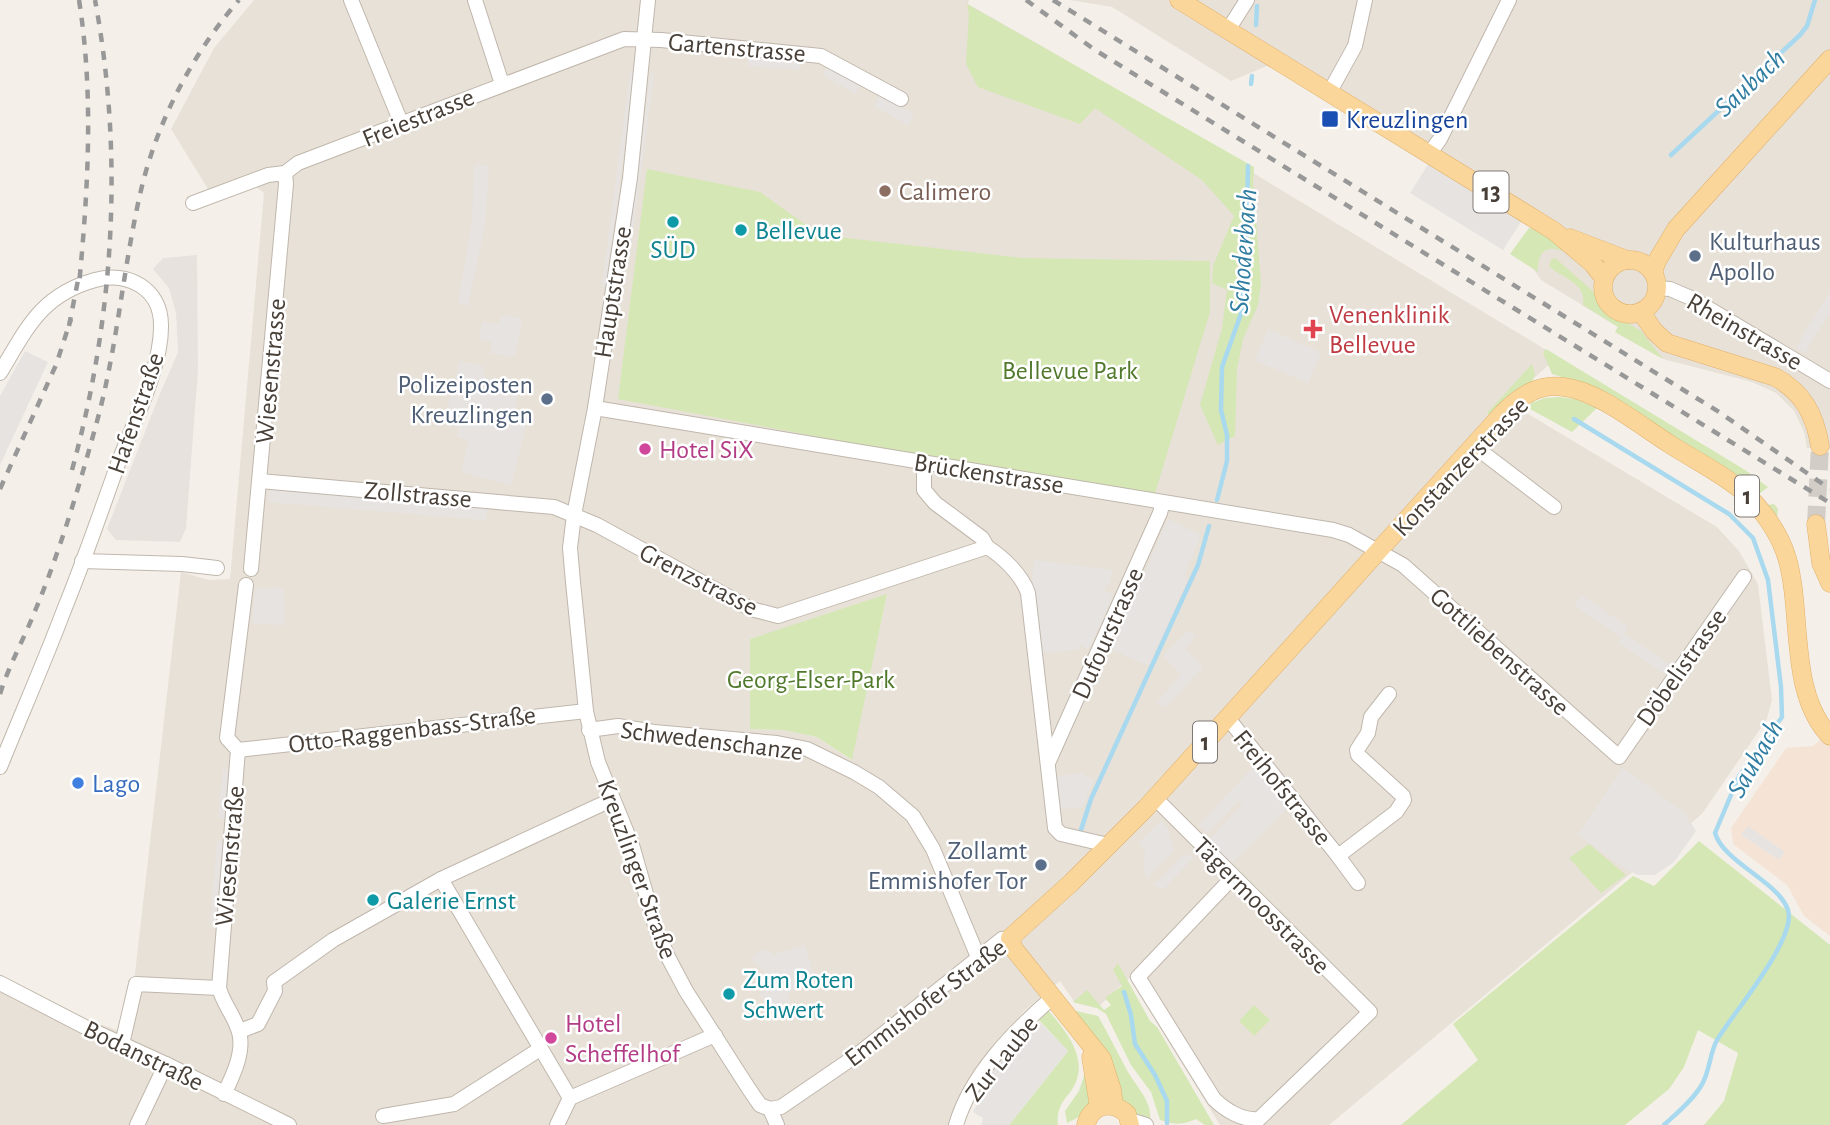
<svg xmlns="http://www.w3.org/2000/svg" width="1830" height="1125" font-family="'Alegreya Sans',sans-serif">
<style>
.residential{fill:#e8e1d8;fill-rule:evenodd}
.commercial{fill:#f5e4d6}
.industrial{fill:#e7e2de}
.green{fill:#d5e7b4}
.parking{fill:#e6e3e1}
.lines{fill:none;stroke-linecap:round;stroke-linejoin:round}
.stream{stroke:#a8d9ef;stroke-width:4.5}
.major-tunnel{stroke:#d2cdc6;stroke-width:18;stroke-dasharray:18 9;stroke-linecap:butt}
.minor-casing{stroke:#c0b7ac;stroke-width:16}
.major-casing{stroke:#e1b16b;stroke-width:19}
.minor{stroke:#fff;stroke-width:14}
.major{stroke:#fbd69b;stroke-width:18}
.rail{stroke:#989898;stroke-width:4.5;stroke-dasharray:9 9;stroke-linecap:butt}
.transit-dot{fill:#1a4fb4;stroke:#fff;stroke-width:2.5}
.education-dot{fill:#8d6e63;stroke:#fff;stroke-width:2.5}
.culture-dot{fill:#0f9aa8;stroke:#fff;stroke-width:2.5}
.service-dot{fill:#5c6f8a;stroke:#fff;stroke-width:2.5}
.health-dot{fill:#e0444e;stroke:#fff;stroke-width:2.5}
.hotel-dot{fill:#d1479c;stroke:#fff;stroke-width:2.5}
.shop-dot{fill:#3f7fe0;stroke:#fff;stroke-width:2.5}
.labels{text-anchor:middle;stroke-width:5;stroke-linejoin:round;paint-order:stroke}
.shield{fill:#fff;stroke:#7f7974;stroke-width:2}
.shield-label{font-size:24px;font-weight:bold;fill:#484038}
.street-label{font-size:26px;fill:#484038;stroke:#fff}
.transit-label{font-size:26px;fill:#164399;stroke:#fff;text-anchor:start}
.education-label{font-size:26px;fill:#785e54;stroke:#fff;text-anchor:start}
.culture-label{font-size:26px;fill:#0d838f;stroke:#fff;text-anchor:start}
.service-label{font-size:26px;fill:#4e5e75;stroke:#fff;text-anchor:end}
.health-label{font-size:26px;fill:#be3a42;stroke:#fff;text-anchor:start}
.park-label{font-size:26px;fill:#51792c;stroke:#fff}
.hotel-label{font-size:26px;fill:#b23c85;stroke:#fff;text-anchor:start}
.shop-label{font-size:26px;fill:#366cbe;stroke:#fff;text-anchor:start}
.water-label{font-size:28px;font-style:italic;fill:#307da2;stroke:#fff}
</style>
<rect width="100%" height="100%" fill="#f4f0e9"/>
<g class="residential">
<path d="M254,0H969L968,4L1061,57L1558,357L1511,398L1523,411L1717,527L1739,551L1758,584L1772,700L1767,719L1702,814L1329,1125H1220L1129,978L1097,1008L1075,1003L1060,981L1024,1011L977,1069L962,1091L950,1125H0V989L128,1034L181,572L209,580L230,579L264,193L256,187L216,202L171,129L214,48ZM887,595L851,760L817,737L783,730L751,729L750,639Z"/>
<path d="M1070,0H1830V449L1807,448L1804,432L1794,411L1776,393L1752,382L1663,359L1615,332L1618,327L1541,280L1532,267L1550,238L1272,64L1231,81L1112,7Z"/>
</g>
<path class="commercial" d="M1830,731V936L1804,916L1787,885L1733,844L1731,828L1786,748L1813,746Z"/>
<path class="industrial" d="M197,255L198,370L186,528L180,542L116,540L107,529L159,396L178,352L176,313L169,288L153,269L163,258Z"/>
<g class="green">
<path d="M967,4L1254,167L1253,183L1261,283L1258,305L1243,339L1237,369L1235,436L1218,445L1200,405L1222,328L1227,290L1212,283L1213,266L1234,216L1202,180L1095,108L1080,124L978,87L966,64L969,14Z"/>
<path d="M647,169L760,192L820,235L1023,258L1210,261V312L1153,500L618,399Z"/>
<path d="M1529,228L1539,230L1575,257C1555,245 1537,243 1538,272L1510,254Z"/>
<path d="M1555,258L1594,292L1605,310L1641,331L1663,359L1615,332L1618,327L1583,305C1587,283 1563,279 1549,266L1551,260Z"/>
<path d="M1546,349L1745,470L1768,487L1759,494L1767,505L1774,504L1778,509L1777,517L1590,386L1552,374L1543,353Z"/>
<path d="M1532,364L1535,375L1533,380L1519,389L1491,417L1487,413Z"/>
<path d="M1559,397L1575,399L1597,408L1572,432L1530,409L1531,403L1545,398Z"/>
<path d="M887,594L852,760L817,737L783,730L750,729V639Z"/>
<path d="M1699,841L1830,945V1125H1704L1724,1101L1738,1053L1698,1030L1684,1067L1669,1089L1625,1125H1401L1478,1060L1453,1024L1633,876L1654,886Z"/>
<path d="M1589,844L1626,875L1601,893L1569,858Z"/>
<path d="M1118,963L1150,1021L1157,1027L1214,1125H1205L1196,1119C1182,1125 1176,1125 1160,1120L1151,1092L1131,1065L1106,1014L1097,1008L1073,1002L1087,990L1104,1010L1111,1005L1105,998L1122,986L1113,970Z"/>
<path d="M1254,1005L1270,1020L1254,1036L1239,1021Z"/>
<path d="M1047,1009C1066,1031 1092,1061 1071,1091C1062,1102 1056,1110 1058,1125H1009L1068,1051L1038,1019Z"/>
<path d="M1072,1010L1098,1016L1102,1023C1111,1039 1119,1056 1128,1072C1138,1089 1153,1102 1150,1123L1137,1115L1125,1104Z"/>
<path d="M1085,1073L1092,1101L1081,1116L1067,1123L1065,1111L1079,1091Z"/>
</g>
<g class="parking">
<path d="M749,54L800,58V70L748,66Z"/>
<path d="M828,64L861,84L855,94L822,74Z"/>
<path d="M635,68L606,287L602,286L630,73Z"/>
<path d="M651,71L654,75L630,255L626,254Z"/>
<path d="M880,95L914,114L908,125L874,106Z"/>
<path d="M1429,163L1522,220L1503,250L1410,193Z"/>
<path d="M474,165H489L485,224L468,306L458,303L472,222Z"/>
<path d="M1830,292V312L1805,353L1796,347Z"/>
<path d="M501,315L522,318L515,357L490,353L492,342L479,340L482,322L499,324Z"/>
<path d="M1268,330L1321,352L1308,383L1255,360Z"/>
<path d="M25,351L48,362L0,465V396Z"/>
<path d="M460,361L485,367L482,375L486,378L519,384L514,417L527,421L511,485L461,472L469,440L457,437L459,428L444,422Z"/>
<path d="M270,490L487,508L486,520L268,502Z"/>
<path d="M1168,519L1201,535L1184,576L1188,578L1149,666L1111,649Z"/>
<path d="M1035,560L1112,570L1111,580L1104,591L1113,595L1089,649L1080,645L1078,650L1042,653L1032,576Z"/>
<path d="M283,588L285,625L252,624L255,589Z"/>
<path d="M1581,595L1628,627L1624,634L1674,667L1667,676L1618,642L1621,637L1574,606Z"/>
<path d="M1188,630L1196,636L1185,649L1203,667L1165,708L1157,702L1181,674L1163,656Z"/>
<path d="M1254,766L1287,808L1231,864L1208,841L1243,803L1239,800L1208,833L1199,825Z"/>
<path d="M1622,768L1684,812L1696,831L1674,862L1655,875H1638L1624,868L1578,835Z"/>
<path d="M223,769L234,770L229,819L218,818Z"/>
<path d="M1085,773V776L1094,779L1083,807L1057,810L1056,776Z"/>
<path d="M1161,821L1167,827L1174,850L1147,878L1144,867L1145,849L1138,843Z"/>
<path d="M1748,826L1785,852L1779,860L1741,835Z"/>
<path d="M217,841L228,842L221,924L210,923Z"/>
<path d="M1184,854L1194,857L1164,889L1153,886Z"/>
<path d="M805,945L816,982L788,993L791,1005L778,1019L759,995L772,978L752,960L758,951L769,950L773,955Z"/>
<path d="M1040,1022L1068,1051L1009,1125H981L983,1118L973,1112L979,1101L976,1096L978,1089L1029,1027Z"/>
</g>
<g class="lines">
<g class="stream">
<path d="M1256,25L1257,6"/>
<path d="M1251,84L1252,76"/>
<path d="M1671,155L1800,35L1807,26L1815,0"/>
<path d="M1574,419L1729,514L1753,538L1768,580L1781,687L1782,717L1739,776L1715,833C1724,863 1778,881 1788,910C1797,939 1733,1013 1717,1040C1709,1055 1710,1072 1701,1086C1692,1101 1677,1113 1664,1125"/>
<path d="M1217,500L1227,461V435L1221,410L1222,367L1243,308L1240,288L1246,255L1248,166"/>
<path d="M1081,830L1091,799L1198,565L1209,526"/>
<path d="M1124,992L1131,1015L1135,1044L1155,1075L1167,1101V1123"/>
</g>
<path class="major-tunnel" d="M1816,524L1820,446"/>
<defs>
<g id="minor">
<path d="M351,0L402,125"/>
<path d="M475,0L502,84"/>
<path d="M648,0L630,178L595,408L574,515L570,548L573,582L586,711L598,762L632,845L656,929L668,957L686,991L749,1089L760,1105L770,1109L777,1125"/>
<path d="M1228,30L1247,0"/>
<path d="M1329,93L1355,46L1365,0"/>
<path d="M1429,154L1440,139L1509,0"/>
<path d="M193,203L268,175L285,173L298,163L624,39L661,40L821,56L901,99"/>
<path d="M1657,288L1670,289L1691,298L1830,381"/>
<path d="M0,373C27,328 41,295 95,280C127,271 161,288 161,325C162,366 134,422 119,461C101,511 84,561 64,610C44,663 21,715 0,767"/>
<path d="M595,408L1333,530L1349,535L1403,565L1619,757L1744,577"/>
<path d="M1474,446L1554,507"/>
<path d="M924,462V490L935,503L982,538L987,547"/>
<path d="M260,481L554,507L597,525L751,609L778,616L987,547C1002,556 1022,575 1028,593L1055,828L1061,834L1108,845"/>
<path d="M82,561L182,564L217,568"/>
<path d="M251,569L286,184L285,173"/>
<path d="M1227,717L1338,856L1396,812L1404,800L1403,796L1358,755L1357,750L1368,733L1371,717L1389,694"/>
<path d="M589,730L618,726L654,732L777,743L807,749L854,772L879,787L913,816L933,849L978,957"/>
<path d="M238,750L586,711"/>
<path d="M1048,763L1160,513L1163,502"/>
<path d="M1155,798L1370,1012L1259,1119C1243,1121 1225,1110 1214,1099L1138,977L1233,877"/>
<path d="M1338,856L1358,883"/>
<path d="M441,879L570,1098"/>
<path d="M0,983L85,1027L166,1064L289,1125"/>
<path d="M240,1031L258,1024L275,991L274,982L333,940L441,879L613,799"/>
<path d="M122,1044L136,984L219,988"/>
<path d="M224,1094C233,1076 246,1049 238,1029C233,1014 223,1003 219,988L238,750L227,738L246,585"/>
<path d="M770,1109L781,1107L857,1055L1002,939L1010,938"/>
<path d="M383,1116L454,1104L540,1049"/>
<path d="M1130,1120L1146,1125"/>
<path d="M137,1125L166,1064"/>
<path d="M557,1125L570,1098L715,1035"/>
<path d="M956,1125C971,1074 1014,1031 1053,997"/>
</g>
<g id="major">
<path d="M1179,0L1554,231L1592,263L1604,278"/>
<path d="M1570,238L1627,260"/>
<circle cx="1630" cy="287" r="27"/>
<path d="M1653,272L1657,261L1676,229L1830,59"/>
<path d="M1641,312L1654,331L1667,343L1775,377C1803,392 1815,415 1820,446"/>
<path d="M1816,524L1821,563L1830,583"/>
<path d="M1091,1057L1099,1107"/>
<path d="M1114,1106L1112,1090L1102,1059L1014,949L1010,938L1072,882L1146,808L1503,413C1520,396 1539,383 1564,387C1599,391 1642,427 1671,445C1696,461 1725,475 1747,495C1764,512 1780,535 1787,558C1803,612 1788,693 1830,736"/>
<path d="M1086,1125C1091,1104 1112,1100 1127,1114L1130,1125"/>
</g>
</defs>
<use href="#minor" class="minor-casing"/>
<use href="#major" class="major-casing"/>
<use href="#minor" class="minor"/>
<use href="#major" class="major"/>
<g class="rail">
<path d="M79,0C94,95 88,190 79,285"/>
<path d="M1026,0L1095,50L1830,503"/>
<path d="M1053,0L1719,412L1830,489"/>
<path d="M69,326L79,275"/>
<path d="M72,470C114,317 124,156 95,0"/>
<path d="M0,489L56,365L71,319"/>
<path d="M0,694C9,665 24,639 35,611C60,551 79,487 96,425C118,346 123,265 142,186C159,118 193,53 239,0"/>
</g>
</g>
<rect class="transit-dot" x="1321" y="110" width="18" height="18" rx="3.5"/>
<circle class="education-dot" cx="885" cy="191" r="7"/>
<g class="culture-dot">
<circle cx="673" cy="222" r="7"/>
<circle cx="741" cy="230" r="7"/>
<circle cx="373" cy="900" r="7"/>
<circle cx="729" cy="994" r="7"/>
</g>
<g class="service-dot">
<circle cx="1695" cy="256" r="7"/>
<circle cx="547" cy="399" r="7"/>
<circle cx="1041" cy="865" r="7"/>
</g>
<path class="health-dot" d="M1309.5 318.5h7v7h7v7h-7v7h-7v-7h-7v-7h7z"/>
<g class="hotel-dot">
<circle cx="645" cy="449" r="7"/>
<circle cx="551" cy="1038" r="7"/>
</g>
<circle class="shop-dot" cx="78" cy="783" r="7"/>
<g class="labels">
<g class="shield">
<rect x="1473.5" y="171.5" width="35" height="41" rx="5"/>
<rect x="1735" y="475.5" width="24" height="41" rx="5"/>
<rect x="1193" y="721.5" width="24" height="41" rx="5"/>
</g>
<g class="shield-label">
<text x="1491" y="200">13</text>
<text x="1747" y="504">1</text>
<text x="1205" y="750">1</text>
</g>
<g class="street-label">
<text transform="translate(737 47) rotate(5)" y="9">Gartenstrasse</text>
<text transform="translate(418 117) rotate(-22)" y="9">Freiestrasse</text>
<text transform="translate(612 292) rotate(-81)" y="9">Hauptstrasse</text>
<text transform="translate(1745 331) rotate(30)" y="9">Rheinstrasse</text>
<text transform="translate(270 371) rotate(-85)" y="9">Wiesenstrasse</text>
<text transform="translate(135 413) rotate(-71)" y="9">Hafenstraße</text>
<text transform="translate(1460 466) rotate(-46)" y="9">Konstanzerstrasse</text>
<text transform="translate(989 473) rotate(9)" y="9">Brückenstrasse</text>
<text transform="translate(418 494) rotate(5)" y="9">Zollstrasse</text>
<text transform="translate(699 579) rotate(27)" y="9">Grenzstrasse</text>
<text transform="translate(1107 633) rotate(-66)" y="9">Dufourstrasse</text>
<text transform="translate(1500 651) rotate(42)" y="9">Gottliebenstrasse</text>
<text transform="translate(1681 667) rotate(-55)" y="9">Döbelistrasse</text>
<text transform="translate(412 729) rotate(-7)" y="9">Otto-Raggenbass-Straße</text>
<text transform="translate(712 740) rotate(7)" y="9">Schwedenschanze</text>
<text transform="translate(1283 787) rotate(51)" y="9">Freihofstrasse</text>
<text transform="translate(229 856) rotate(-85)" y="9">Wiesenstraße</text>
<text transform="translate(638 869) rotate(70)" y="9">Kreuzlinger Straße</text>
<text transform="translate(1262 905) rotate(45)" y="9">Tägermoosstrasse</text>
<text transform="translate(925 1002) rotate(-37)" y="9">Emmishofer Straße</text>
<text transform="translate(144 1055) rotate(26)" y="9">Bodanstraße</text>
<text transform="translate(1001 1058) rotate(-52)" y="9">Zur Laube</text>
</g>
<g class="transit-label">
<text x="1346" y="128">Kreuzlingen</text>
</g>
<g class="education-label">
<text x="899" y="200">Calimero</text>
</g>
<g class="culture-label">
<text x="755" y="239">Bellevue</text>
<text x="673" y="258" text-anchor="middle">SÜD</text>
<text x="387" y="909">Galerie Ernst</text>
<text x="743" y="988">Zum Roten<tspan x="743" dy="30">Schwert</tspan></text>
</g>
<g class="service-label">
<text x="1709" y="250" text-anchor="start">Kulturhaus<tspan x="1709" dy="30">Apollo</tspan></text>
<text x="533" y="393">Polizeiposten<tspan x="533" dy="30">Kreuzlingen</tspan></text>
<text x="1027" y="859">Zollamt<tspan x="1027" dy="30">Emmishofer Tor</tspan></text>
</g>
<g class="health-label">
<text x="1329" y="323">Venenklinik<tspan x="1329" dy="30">Bellevue</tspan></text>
</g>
<g class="park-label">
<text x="1070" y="379">Bellevue Park</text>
<text x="811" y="688">Georg-Elser-Park</text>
</g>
<g class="hotel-label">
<text x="659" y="458">Hotel SiX</text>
<text x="565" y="1032">Hotel<tspan x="565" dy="30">Scheffelhof</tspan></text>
</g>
<g class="shop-label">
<text x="92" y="792">Lago</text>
</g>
<g class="water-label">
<text transform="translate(1749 82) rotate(-43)" y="10">Saubach</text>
<text transform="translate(1242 251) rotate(-86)" y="10">Schoderbach</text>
<text transform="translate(1754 758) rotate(-60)" y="10">Saubach</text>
</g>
</g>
</svg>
